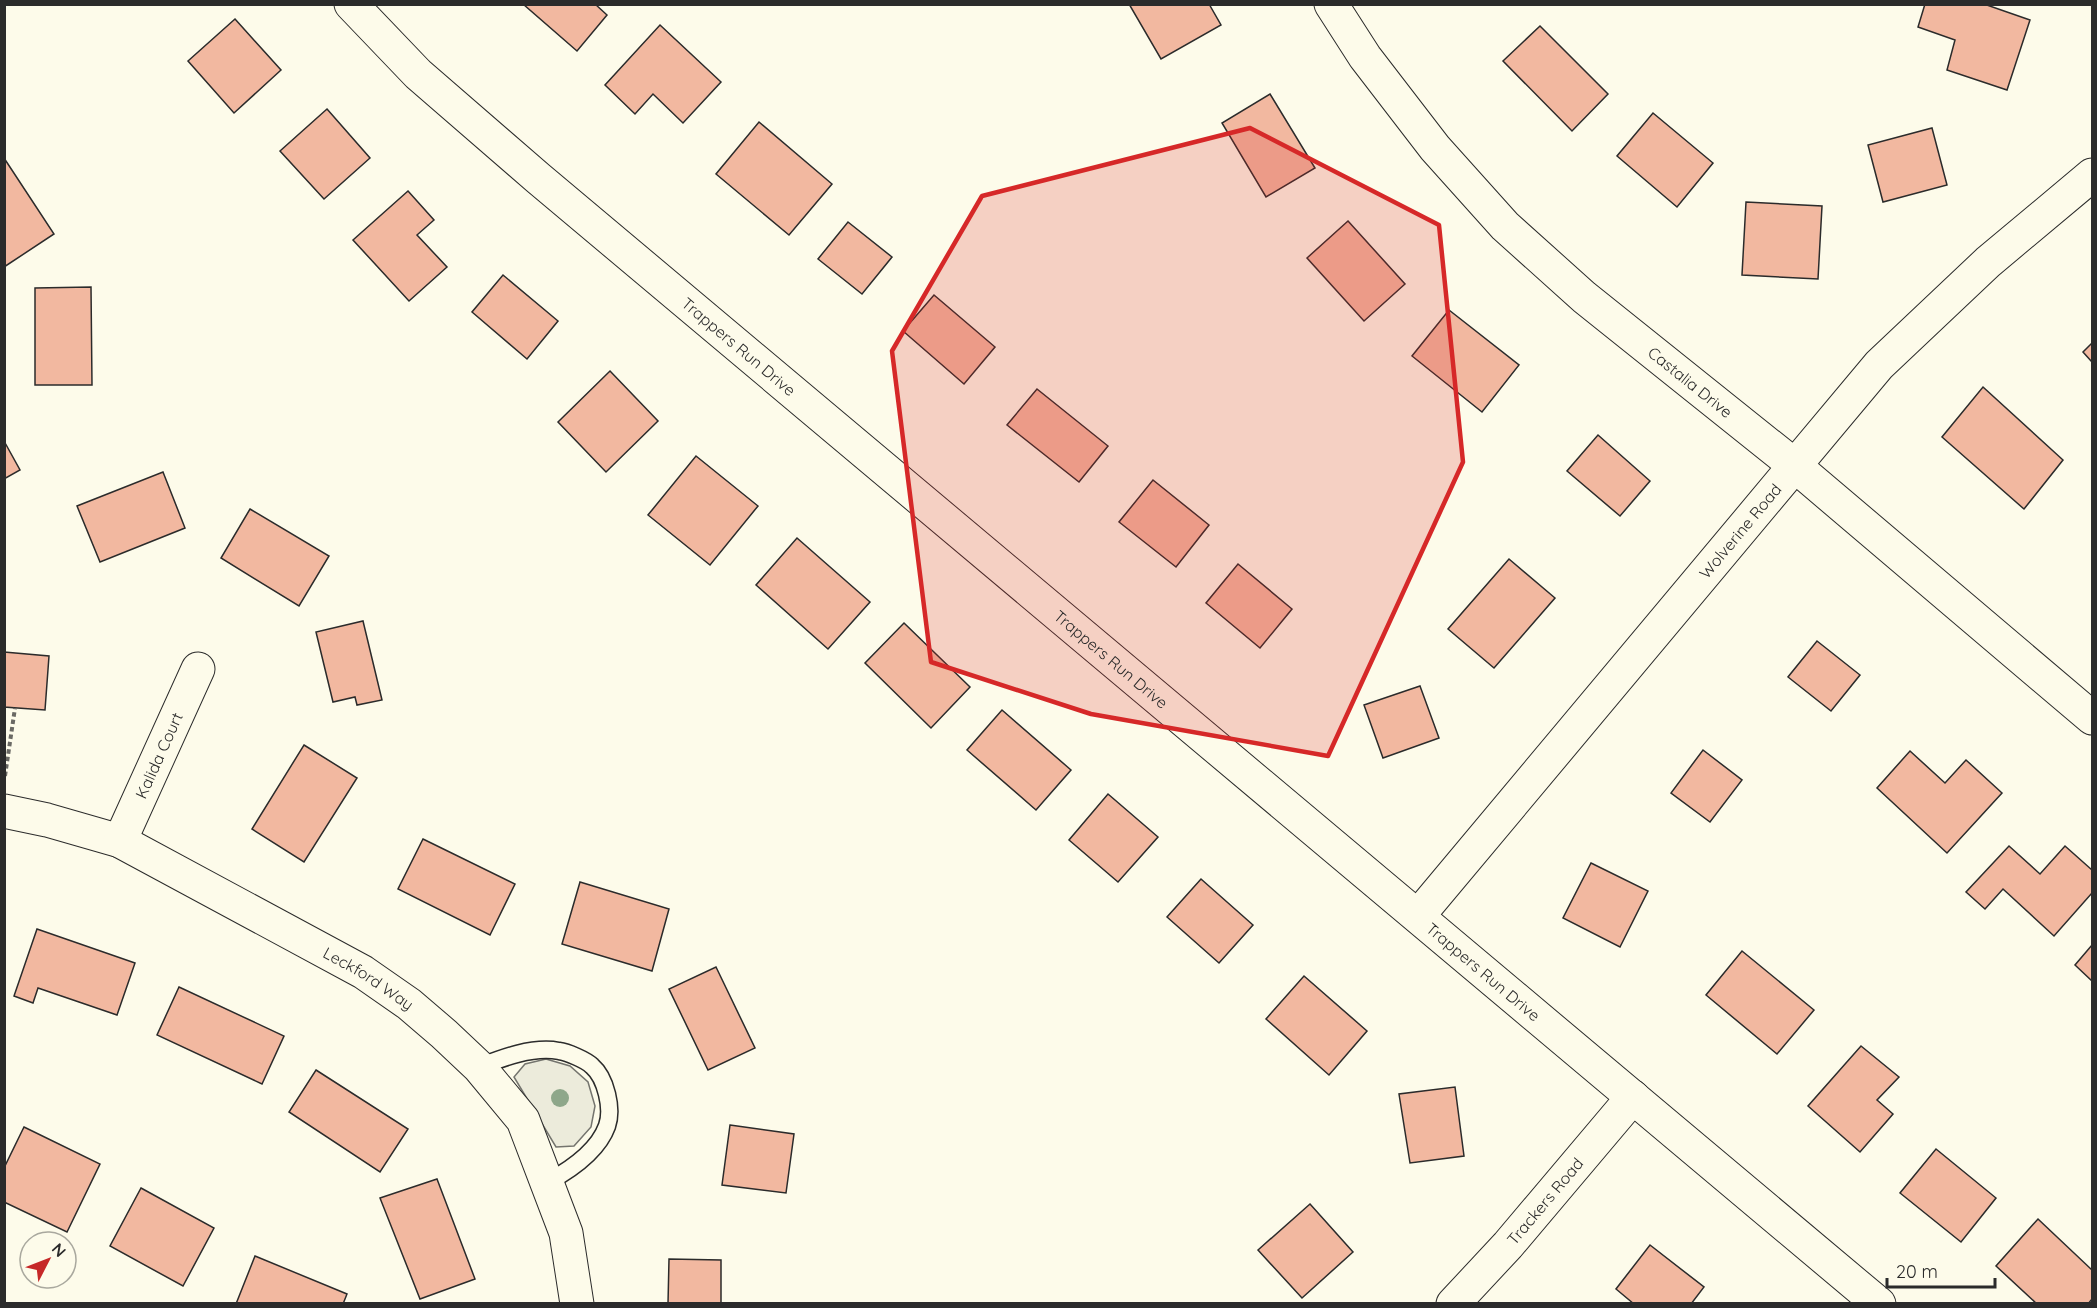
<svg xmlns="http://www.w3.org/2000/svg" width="2097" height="1308" font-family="Quicksand,sans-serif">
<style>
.green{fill:#ecebdb;stroke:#74746e;stroke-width:1.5}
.building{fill:#f2b8a0;stroke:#2b2b2b;stroke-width:1.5}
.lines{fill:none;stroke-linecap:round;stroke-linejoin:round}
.service-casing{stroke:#2b2b2b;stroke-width:19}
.minor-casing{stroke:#2b2b2b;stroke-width:35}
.path{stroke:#6a6964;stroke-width:4;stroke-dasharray:4.5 3;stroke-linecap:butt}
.service{stroke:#fdfbea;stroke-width:16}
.minor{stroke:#fdfbea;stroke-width:33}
.tree{fill:#8ea78a}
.marked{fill:#d62828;fill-opacity:0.2;stroke:#d62828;stroke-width:4.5;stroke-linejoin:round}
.labels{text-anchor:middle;stroke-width:4.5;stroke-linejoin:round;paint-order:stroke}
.street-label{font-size:16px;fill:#2b2b2b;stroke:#fdfbea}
</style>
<rect width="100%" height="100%" fill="#fdfbea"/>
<path class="green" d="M546,1059L570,1066L588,1082L595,1106L591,1127L574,1146L556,1147L514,1077L525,1064Z"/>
<g class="building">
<path d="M523,4H595L607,15L577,51Z"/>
<path d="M1129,4H1209L1221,25L1161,59Z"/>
<path d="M1925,4H1984L2030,20L2007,90L1947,70L1955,40L1918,27Z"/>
<path d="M235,19L281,70L234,113L188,61Z"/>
<path d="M660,25L721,82L683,123L653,94L635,114L605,85Z"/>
<path d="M1540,26L1608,94L1572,131L1503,61Z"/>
<path d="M1270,94L1315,168L1266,197L1222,123Z"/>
<path d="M327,109L370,158L324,199L280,151Z"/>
<path d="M1653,113L1713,163L1677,207L1617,156Z"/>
<path d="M759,122L832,184L789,235L716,174Z"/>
<path d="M1932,128L1947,185L1883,202L1868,145Z"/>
<path d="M4,158L54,234L4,267Z"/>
<path d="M408,191L434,220L417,235L447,267L409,301L353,240Z"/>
<path d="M1746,202L1822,206L1818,279L1742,275Z"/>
<path d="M1348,221L1405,284L1364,321L1307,258Z"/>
<path d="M848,222L892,257L862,294L818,259Z"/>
<path d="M503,275L558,321L527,359L472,312Z"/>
<path d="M91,287L92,385H35V288Z"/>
<path d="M934,295L995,347L964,384L903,331Z"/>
<path d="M1449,310L1519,365L1482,412L1412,356Z"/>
<path d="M2092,343V362L2083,352Z"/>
<path d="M610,371L658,421L606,472L558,422Z"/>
<path d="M1983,387L2063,460L2024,509L1942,437Z"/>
<path d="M1037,389L1108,446L1079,482L1007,425Z"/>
<path d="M1598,435L1650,481L1620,516L1567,471Z"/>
<path d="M4,441L20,470L4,479Z"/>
<path d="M696,456L758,506L710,565L648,515Z"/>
<path d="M163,472L185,528L100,562L77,506Z"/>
<path d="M1153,480L1209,525L1176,567L1119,522Z"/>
<path d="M250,509L329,556L299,606L221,558Z"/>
<path d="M797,538L870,602L828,649L756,585Z"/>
<path d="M1509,559L1555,598L1494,668L1448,629Z"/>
<path d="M1238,564L1292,609L1260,648L1206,603Z"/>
<path d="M363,621L382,700L357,705L355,697L333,702L316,632Z"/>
<path d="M904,623L970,687L931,728L865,663Z"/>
<path d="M1817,641L1860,675L1831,711L1788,677Z"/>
<path d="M4,652L49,656L45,710L4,707Z"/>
<path d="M1420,686L1439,738L1383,758L1364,705Z"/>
<path d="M1002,710L1071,770L1036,810L967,750Z"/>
<path d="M304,745L357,778L304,862L252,829Z"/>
<path d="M1703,750L1742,780L1710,822L1671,793Z"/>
<path d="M1910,751L1945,783L1966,760L2002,793L1947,853L1877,788Z"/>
<path d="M1108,794L1158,837L1118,882L1069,840Z"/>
<path d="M423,839L515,884L490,935L398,889Z"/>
<path d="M2009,846L2040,874L2065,846L2092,870V893L2054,936L2003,889L1985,909L1966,892Z"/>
<path d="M1591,863L1648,891L1620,947L1563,918Z"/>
<path d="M1201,879L1253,925L1219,963L1167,917Z"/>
<path d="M580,882L669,909L652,971L562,944Z"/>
<path d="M37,929L135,963L117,1015L38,988L33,1003L14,996Z"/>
<path d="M2092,945V981L2075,965Z"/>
<path d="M1742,951L1814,1010L1777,1054L1706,995Z"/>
<path d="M716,967L755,1048L708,1070L669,989Z"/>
<path d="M1304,976L1367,1031L1329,1075L1266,1019Z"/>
<path d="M179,987L284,1036L262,1084L157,1035Z"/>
<path d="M1861,1046L1899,1077L1877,1100L1893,1114L1860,1152L1808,1106Z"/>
<path d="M316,1070L408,1129L380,1172L289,1112Z"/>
<path d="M1455,1087L1464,1156L1410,1163L1399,1094Z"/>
<path d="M730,1125L794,1134L786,1193L722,1185Z"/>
<path d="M24,1127L100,1164L67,1232L4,1202V1168Z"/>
<path d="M1936,1149L1996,1198L1961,1242L1900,1193Z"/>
<path d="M437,1179L475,1279L420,1299L380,1198Z"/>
<path d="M141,1188L214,1228L183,1286L110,1246Z"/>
<path d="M1310,1204L1353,1252L1302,1298L1258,1250Z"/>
<path d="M2038,1219L2092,1270V1299L2088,1304H2037L1996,1266Z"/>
<path d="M1650,1245L1704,1287L1691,1304H1634L1616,1289Z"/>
<path d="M255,1256L347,1294L343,1304H236Z"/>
<path d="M669,1259L721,1260V1304H668Z"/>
</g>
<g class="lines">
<defs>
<path id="service" d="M479,1067C502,1058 533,1046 559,1051C567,1052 586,1060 592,1066C606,1078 613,1109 607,1126C598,1151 570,1170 548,1182"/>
<g id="minor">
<path id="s1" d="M351,4L418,74L538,178L1879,1304"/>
<path id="s2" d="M1331,4L1365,57L1435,148L1505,226L1584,297L1794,465L2092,718"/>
<path id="s3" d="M4,811L47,820L120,841L363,972L409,1004L444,1034L479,1067L523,1120L566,1233L577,1304"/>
<path id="s4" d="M120,841L198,669"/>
<path id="s5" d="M1418,916L1879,365L1988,262L2092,175"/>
<path id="s6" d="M1453,1304L1508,1245L1633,1097"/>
</g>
</defs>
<use href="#service" class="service-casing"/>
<use href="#minor" class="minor-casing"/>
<path class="path" d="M5,776L15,708"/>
<use href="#service" class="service"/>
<use href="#minor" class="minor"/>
</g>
<circle class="tree" cx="560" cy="1098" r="9"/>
<path class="marked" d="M1250,128L1439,225L1463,462L1328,756L1091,714L931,662L892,351L982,196Z"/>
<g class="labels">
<g class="street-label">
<text dy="6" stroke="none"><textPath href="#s1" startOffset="518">Trappers Run Drive</textPath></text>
<text dy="6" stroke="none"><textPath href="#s2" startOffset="525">Castalia Drive</textPath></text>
<text dy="6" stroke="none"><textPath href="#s5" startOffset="502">Wolverine Road</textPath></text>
<text dy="6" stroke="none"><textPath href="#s1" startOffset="1004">Trappers Run Drive</textPath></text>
<text dy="6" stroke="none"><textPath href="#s4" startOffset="94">Kalida Court</textPath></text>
<text dy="6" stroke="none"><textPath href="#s1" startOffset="1490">Trappers Run Drive</textPath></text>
<text dy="6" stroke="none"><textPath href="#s3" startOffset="404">Leckford Way</textPath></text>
<text dy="6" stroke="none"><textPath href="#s6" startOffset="138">Trackers Road</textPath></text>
</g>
</g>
<rect width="2097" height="1308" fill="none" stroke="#2b2b2b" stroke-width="12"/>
<g transform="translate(48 1260) rotate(48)"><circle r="28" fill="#fdfbea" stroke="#a9a89e" stroke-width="1.5"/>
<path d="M0-4.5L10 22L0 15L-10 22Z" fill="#c62828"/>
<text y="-9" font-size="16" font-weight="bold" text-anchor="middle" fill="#2b2b2b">N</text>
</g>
<path d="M1887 1278v9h108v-9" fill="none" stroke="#2b2b2b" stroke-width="3"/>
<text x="1896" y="1278" font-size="18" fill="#2b2b2b" stroke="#fdfbea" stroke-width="4.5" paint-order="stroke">20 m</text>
</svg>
